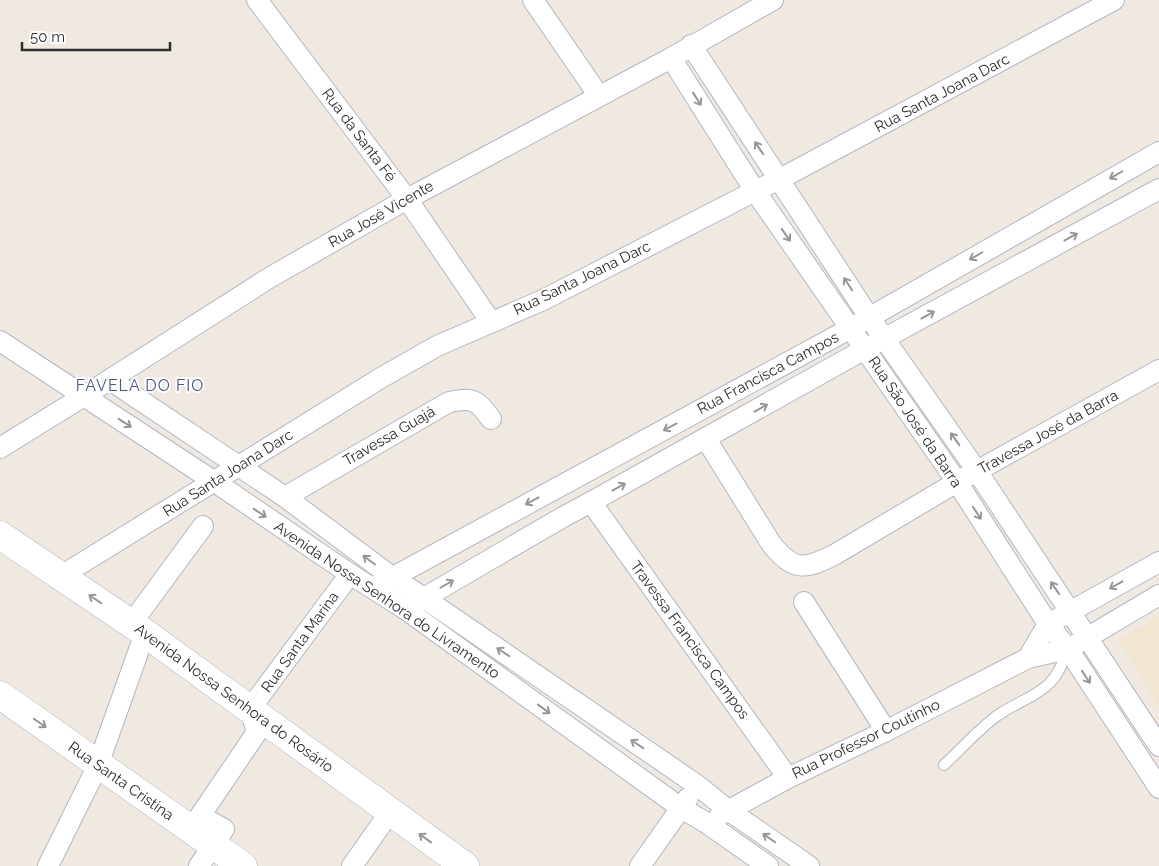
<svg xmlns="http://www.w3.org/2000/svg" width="1159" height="866" font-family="Raleway,sans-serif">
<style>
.education{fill:#f0e6d1}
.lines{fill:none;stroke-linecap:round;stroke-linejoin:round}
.lane-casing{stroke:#b4b7c1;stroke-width:12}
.street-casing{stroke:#b4b7c1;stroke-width:22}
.secondary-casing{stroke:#b4b7c1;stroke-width:29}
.lane{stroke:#fff;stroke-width:10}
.street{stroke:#fff;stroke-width:20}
.secondary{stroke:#fff;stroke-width:28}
.oneway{stroke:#969696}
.labels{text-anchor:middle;stroke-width:4;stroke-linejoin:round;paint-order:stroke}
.street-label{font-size:15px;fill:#2e2e2e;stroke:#fff}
.neighbourhood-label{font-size:16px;letter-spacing:1px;fill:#4d5680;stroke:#fff}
</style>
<rect width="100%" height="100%" fill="#efe9e1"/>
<path class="education" d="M1159,616V708L1119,639Z"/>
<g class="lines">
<defs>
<path id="lane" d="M944,765C960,750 981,727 998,715C1032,693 1056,693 1067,649"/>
<g id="street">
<path d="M257,0L407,199L491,322"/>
<path d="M533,0L599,96"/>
<path d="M691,45L869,317L977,471L1159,746"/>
<path d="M671,58L755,191L957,482L1048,624L1068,649L1159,788"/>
<path d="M0,341L215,482L350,574L405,609L681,808L705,822L768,866"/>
<path d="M110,380L285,497L392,577L424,598L697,785L728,810L809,866"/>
<path d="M706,439L772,545C794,571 804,570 834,555L957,482L1159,370"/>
<path d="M0,448L84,396L269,278L407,199L671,58L773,0"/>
<path d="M285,497L449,402C474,397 477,400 491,419"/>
<path d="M591,502L788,778"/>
<path d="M61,576L379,379L437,346L543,300L755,191L780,179L1114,0"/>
<path d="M373,588L851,328L1159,152"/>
<path d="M804,602L886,731"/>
<path d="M405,609L563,517L591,502L865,349L1159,189"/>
<path d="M131,624L203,526"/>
<path d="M1028,658L1048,624L1159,562"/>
<path d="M720,815L788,778L886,731L1028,658L1068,649L1159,595"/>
<path d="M48,866L98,765L145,633"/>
<path d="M199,866L224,829L200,816L257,732L250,709L350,574"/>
<path d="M352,866L390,812"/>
<path d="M640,866L688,798"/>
</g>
<g id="secondary">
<path d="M0,535L145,633L465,866"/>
<path d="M0,695L243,866"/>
</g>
</defs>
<use href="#lane" class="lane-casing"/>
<use href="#street" class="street-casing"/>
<use href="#secondary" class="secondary-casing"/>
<use href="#lane" class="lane"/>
<use href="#street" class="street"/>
<use href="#secondary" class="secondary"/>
</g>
<defs><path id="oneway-shaft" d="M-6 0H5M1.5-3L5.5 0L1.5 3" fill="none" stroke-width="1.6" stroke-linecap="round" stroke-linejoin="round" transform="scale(1.25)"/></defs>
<g class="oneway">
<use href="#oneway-shaft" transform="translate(697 99) rotate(58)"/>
<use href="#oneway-shaft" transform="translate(759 148) rotate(-124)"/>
<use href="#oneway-shaft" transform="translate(1116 175) rotate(150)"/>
<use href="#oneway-shaft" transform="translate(786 235) rotate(55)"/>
<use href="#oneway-shaft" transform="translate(1071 237) rotate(-29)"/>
<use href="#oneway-shaft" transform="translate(976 256) rotate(150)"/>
<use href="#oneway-shaft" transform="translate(848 284) rotate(-123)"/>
<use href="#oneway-shaft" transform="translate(928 315) rotate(-29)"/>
<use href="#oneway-shaft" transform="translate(761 408) rotate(-29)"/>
<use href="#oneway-shaft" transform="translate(125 423) rotate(33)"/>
<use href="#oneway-shaft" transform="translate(670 427) rotate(152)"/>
<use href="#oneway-shaft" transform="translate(955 439) rotate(-125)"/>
<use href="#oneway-shaft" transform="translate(619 487) rotate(-29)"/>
<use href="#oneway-shaft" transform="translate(532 501) rotate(152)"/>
<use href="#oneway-shaft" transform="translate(260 513) rotate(34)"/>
<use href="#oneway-shaft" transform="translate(977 513) rotate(57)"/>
<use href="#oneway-shaft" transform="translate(369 560) rotate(-143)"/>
<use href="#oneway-shaft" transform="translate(447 584) rotate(-30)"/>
<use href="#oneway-shaft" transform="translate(1116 585) rotate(151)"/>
<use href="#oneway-shaft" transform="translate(1055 588) rotate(-124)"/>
<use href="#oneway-shaft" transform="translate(95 599) rotate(-146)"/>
<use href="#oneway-shaft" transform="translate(503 652) rotate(-146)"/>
<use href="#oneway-shaft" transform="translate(1086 677) rotate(57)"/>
<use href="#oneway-shaft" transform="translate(544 709) rotate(36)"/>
<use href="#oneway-shaft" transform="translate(40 723) rotate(35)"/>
<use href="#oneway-shaft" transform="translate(637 744) rotate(-146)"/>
<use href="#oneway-shaft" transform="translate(425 838) rotate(-144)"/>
<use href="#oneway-shaft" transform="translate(769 838) rotate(-145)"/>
</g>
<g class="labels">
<g class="street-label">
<text transform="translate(942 93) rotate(-28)" y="5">Rua Santa Joana Darc</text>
<text transform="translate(359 135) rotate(53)" y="5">Rua da Santa Fé</text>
<text transform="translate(381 214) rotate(-30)" y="5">Rua José Vicente</text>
<text transform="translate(582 278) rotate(-26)" y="5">Rua Santa Joana Darc</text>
<text transform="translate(768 373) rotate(-28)" y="5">Rua Francisca Campos</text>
<text transform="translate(915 422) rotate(56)" y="5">Rua São José da Barra</text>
<text transform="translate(1048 432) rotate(-29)" y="5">Travessa José da Barra</text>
<text transform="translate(389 436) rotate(-30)" y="5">Travessa Guajá</text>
<text transform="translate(228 473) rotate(-32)" y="5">Rua Santa Joana Darc</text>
<text transform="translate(387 600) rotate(34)" y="5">Avenida Nossa Senhora do Livramento</text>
<text transform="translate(690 640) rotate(54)" y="5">Travessa Francisca Campos</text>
<text transform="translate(300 642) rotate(-54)" y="5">Rua Santa Marina</text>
<text transform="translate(234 698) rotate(36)" y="5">Avenida Nossa Senhora do Rosário</text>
<text transform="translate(866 739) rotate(-26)" y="5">Rua Professor Coutinho</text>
<text transform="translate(121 781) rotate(35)" y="5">Rua Santa Cristina</text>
</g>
<g class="neighbourhood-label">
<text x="140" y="391">FAVELA DO FIO</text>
</g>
</g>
<path d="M22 42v8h148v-8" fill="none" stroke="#2e2e2e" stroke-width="2.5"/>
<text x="30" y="42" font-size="15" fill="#2e2e2e" stroke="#ffffff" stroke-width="4" paint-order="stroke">50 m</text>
</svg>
